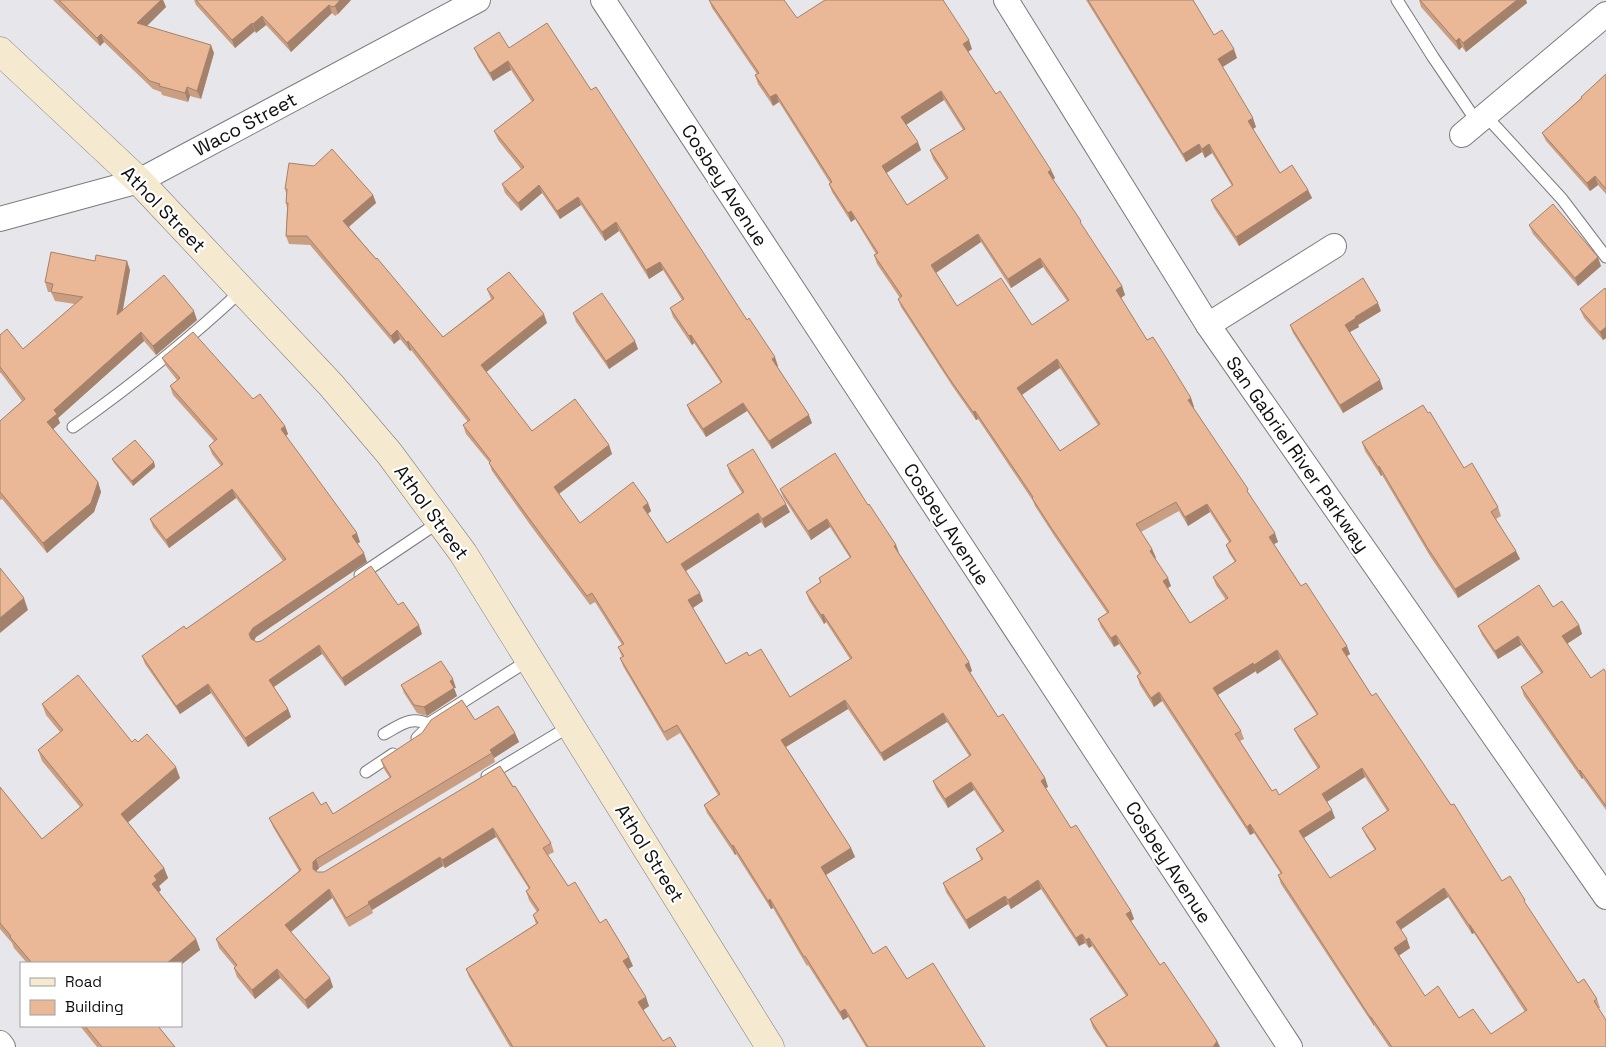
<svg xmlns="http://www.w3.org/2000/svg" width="1606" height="1047" font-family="'Space Grotesk',sans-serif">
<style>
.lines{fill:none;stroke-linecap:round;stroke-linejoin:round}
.lane-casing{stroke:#7b7b7f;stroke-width:13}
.street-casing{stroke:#7b7b7f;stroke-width:26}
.secondary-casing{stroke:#7b7b7f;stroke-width:29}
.lane{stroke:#fff;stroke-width:11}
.street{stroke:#fff;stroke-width:24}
.secondary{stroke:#f5ead0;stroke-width:28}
.wall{fill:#ca9e82;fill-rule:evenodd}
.shaded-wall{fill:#a4816a}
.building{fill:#ebb897;stroke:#a4816a;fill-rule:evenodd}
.labels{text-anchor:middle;stroke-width:4.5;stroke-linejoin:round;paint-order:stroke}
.street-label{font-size:19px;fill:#0e0e0f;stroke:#fff}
</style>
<rect width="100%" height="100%" fill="#e7e7eb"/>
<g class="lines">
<defs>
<g id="lane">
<path d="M1397,0L1433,57L1477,122"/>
<path d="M1485,115L1562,199L1606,257"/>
<path d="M73,427C132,385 189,340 242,290"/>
<path d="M360,575L439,522"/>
<path d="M384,734C399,726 411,715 428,724"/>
<path d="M417,738L425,730L428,724L529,660"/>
<path d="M366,772L393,754"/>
<path d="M487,776L570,726"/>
</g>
<g id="street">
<path d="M603,0L1290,1047"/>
<path d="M1006,0L1208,325L1606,897"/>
<path d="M1462,135L1606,14"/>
<path d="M0,219L139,181L478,0"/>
<path d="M1208,325L1334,246"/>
<path d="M0,1043L3,1047"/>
</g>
<path id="secondary" d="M0,51L139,181L331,385L389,453L463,553L770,1047"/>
</defs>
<use href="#lane" class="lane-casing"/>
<use href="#street" class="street-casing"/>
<use href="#secondary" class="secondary-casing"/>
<use href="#lane" class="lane"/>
<use href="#street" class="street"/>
<use href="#secondary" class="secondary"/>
</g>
<g class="wall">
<path d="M53,0H163L166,7L146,26L214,53L201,99L190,96L188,102L162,95L161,92L153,89L104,42L100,46Z"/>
<path d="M194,0H351L338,14L335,16L332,13L291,52L266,25L256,33L255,31L235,48L196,5Z"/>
<path d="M709,0L797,18L972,49L968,52L996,94L1051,170L1055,178L1053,179L1084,229L1122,286L1125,295L1121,298L1147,340L1191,398L1194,407H1193L1250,495L1278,542L1274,544L1301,586L1350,654L1347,656L1372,696L1451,805L1502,881L1528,908L1578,983L1597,999L1600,1008H1598L1606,1047H1389L1374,1025V1026L1281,884L1278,875L1281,874L1254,833L1250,835L1162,701L1154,707L1140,685L1137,676L1139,674L1119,644L1114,647L1101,627L1098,619L1107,613L1055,537L1035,506L1033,501L978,419L976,420L953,387L901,307L898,299L900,298L877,264L874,255L876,254L855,219L851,222L832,192L829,184L830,183L779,102L773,106L758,84L755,75L757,74L712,8ZM944,100L963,130L930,150L933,159L946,179L907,205L886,173L921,150L906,125ZM981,242L1011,288L1043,267L1067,301L1032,325L957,306L936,273ZM1060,368L1098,425L1060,451L1022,395ZM1179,511L1188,526L1210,512L1229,542L1226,545L1229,553L1235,562L1213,577L1216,585L1226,600L1190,623L1168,588L1171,586L1155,558H1156L1152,549L1141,532ZM1280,659L1317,715L1294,729L1298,737L1318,769L1279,795L1272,791L1240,741L1244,739L1241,731L1218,695L1256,671L1257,674ZM1365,777L1387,811L1362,828L1366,836L1375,850L1330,878L1304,838L1335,818L1327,802ZM1448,897L1472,934L1474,933L1525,1012L1491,1034L1459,1018L1425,996L1398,956L1410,948L1400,929Z"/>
<path d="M1086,0H1193L1214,35L1237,58L1222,67L1256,127L1253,129L1280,173L1308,190L1312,198L1239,246L1214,208L1211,200L1232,186L1212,153L1205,158L1202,152L1186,162Z"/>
<path d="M1419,0H1526L1527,3L1466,52L1462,47L1459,50L1421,7Z"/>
<path d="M474,48H509L591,90L778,366H777L812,423L772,449L747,411L706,437L690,413L687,405L721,383L694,343L692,345L673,317L670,308L682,300L663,270L649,279L619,231L605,241L581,205L560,219L542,193L521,211L505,193L502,184L521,169L498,140L494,131L532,102L511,70L493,81L478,57Z"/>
<path d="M1606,74V194L1598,185L1590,191L1546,141L1542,133L1581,98V97Z"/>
<path d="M285,189L373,195L376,203L349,227L443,337L491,299L487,289L547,323L486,372L532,431L609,445L612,454L559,494L580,523L648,503L651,511L648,514L667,543L742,493L730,474L727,465L790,512L765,528L761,522L686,571L703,601L693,608L726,664L749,656L790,697L850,659L826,622L824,624L809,600L806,592L820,582L819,578L850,558L830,527L811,540L783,497L780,489L868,505L896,545L899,553L969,662L972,671L970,672L998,717L1045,778L1048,787L1045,788L1071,828L1131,911L1134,919L1131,921L1160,965L1217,1041L1220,1047H1106L1093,1028L1090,1019L1126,996L1092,946L1089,948L1085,943L1079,946L1041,889L1011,909L1008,904L969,929L946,892L943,883L981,860L976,849L1002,832L974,790L948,808L936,789L933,781L969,756L947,722L884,761L848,709L786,747L851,848L855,857L826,875L873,954L907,979L985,1047H866L848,1017L843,1020L808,965L807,966L773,908L771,909L736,854L735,855L707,813L704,805L718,795L680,733L667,741L623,666L620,658L622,657L618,647L622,645L595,602L590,605L531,526L492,471L489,462L466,434L463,425L468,422L411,350L410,351L400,339L394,344L310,245L289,244L286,236L287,208L286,203V193Z"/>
<path d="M1529,225L1601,266L1578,286L1533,234Z"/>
<path d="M130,270L123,310L197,320L156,355L144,341L58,418L60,423L53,429L98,482L101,492L94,512L47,553L2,499L0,500V421L22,401L1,373H0V335L23,349L75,304L55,301L51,292H48L45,282Z"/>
<path d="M1606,290V338L1603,340L1584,318L1580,309Z"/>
<path d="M1381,311L1358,325L1359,327L1350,332L1383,389L1343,413L1293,333L1290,325Z"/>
<path d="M573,313L638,349L609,369L576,322Z"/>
<path d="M162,358L253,399L285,426L288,434L286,436L360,542L357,543L367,562L256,637L254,640L257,642L398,605L422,634L345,686L322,654L274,687L288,709L291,717L248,747L211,693L180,714L145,664L142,656L186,629L283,561L236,498L169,548L153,527L150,519L221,466L212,454L209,446L214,441L173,395L170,386L177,380L166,366Z"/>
<path d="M1428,413L1464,468L1498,507L1501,516L1496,519L1520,559L1458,598L1430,556L1382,475L1381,476L1365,451L1362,442Z"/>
<path d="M112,459L154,462L155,467L133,486L114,463Z"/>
<path d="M1553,607L1579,625L1582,634L1567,644L1591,678L1606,673V810L1583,778L1582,779L1524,696L1521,687L1541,673L1521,645L1498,659L1482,635L1478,626Z"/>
<path d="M401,685L456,688H454L457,696L427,716L417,713L404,693Z"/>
<path d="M42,704L132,742H138L180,778L128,822L164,868L168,878L159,886L161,890L159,892L196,939L200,950L181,963H27L14,948L12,943L0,929V787L42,839L80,807L42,761L38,750L60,732L46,715Z"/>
<path d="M475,720L515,733L519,742L494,758L495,762L319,868L316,872H324L500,766L551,843L554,852L548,855L568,886L600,923L633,966L628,969L649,1006L643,1010L663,1041L676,1047H510L469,977L466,969L536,924L533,915L537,912L529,900L526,891L529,889L496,837L445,868L443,866L372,910L373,913L349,927L332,898L291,932L333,987L308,1009L280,978L255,999L237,977L234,968L235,967L219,948L216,939L299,871L273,827L269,818L321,805L333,814L390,778L384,769L381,760Z"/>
<path d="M80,1026H158L175,1047H97Z"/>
</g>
<g class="shaded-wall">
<path d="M161,0H163L166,7L141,32L137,23Z"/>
<path d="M340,0H351L338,14L335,6Z"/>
<path d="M1517,0H1526L1527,3L1466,52L1463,43Z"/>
<path d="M329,5L332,13L291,52L287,43Z"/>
<path d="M262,16L266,25L256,33L253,24Z"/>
<path d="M252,23L255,31L235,48L232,40Z"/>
<path d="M101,34L104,42L100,46L97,38Z"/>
<path d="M1459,38L1462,47L1459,50L1456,41Z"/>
<path d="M969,40L972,49L966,53L963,44Z"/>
<path d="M211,45L214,53L201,99L197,91Z"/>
<path d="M1234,49L1237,58L1221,68L1218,59Z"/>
<path d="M508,61L511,70L493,81L490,73Z"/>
<path d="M187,87L190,96L188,102L185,93Z"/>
<path d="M941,91L944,100L904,126L901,117Z"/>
<path d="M776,94L779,102L773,106L770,97Z"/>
<path d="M1253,118L1256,127L1251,130L1248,121Z"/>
<path d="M918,142L921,150L885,174L882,166Z"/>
<path d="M1199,144L1202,152L1186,162L1183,154Z"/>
<path d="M1209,144L1212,153L1205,158L1202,149Z"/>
<path d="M1051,170L1055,178L1051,181L1048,172Z"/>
<path d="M1595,176L1598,185L1590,191L1587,183Z"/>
<path d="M539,185L542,193L521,211L518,203Z"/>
<path d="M1308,190L1312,198L1239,246L1236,237Z"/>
<path d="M373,195L376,203L346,229L343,221Z"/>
<path d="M578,197L581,205L560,219L557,211Z"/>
<path d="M851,211L855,219L851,222L848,213Z"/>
<path d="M616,222L619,231L605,241L602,232Z"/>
<path d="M978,234L981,242L934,274L931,265Z"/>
<path d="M1598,257L1601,266L1578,286L1575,278Z"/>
<path d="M1040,258L1043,267L1011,288L1008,279Z"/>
<path d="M127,261L130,270L120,324L117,315Z"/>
<path d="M660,262L663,270L649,279L646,270Z"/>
<path d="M1122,286L1125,295L1119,299L1116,290Z"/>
<path d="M1378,303L1381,311L1358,325L1359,327L1348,333L1345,325L1355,317Z"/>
<path d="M194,311L197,320L156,355L153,346Z"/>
<path d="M544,314L547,323L484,374L481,365Z"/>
<path d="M1606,327V338L1603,340L1600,332Z"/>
<path d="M397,330L400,339L394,344L391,336Z"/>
<path d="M141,332L144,341L58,418L60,423L50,432L47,422L54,410Z"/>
<path d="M691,335L694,343L692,345L689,336Z"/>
<path d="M408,341L411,350L410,351L407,343Z"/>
<path d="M635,341L638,349L609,369L606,361Z"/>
<path d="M775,357L778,366L775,368L772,359Z"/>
<path d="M1057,359L1060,368L1020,396L1017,388Z"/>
<path d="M1380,380L1383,389L1343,413L1340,405Z"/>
<path d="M1191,398L1194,407L1192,409L1188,400Z"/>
<path d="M743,403L747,411L706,437L703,429Z"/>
<path d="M975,411L978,419L976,420L973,412Z"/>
<path d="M809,415L812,423L772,449L769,441Z"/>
<path d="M285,426L288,434L284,437L281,429Z"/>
<path d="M609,445L612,454L557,495L554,487Z"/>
<path d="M154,462L155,467L133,486L132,481Z"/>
<path d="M1379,466L1382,475L1381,476L1378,467Z"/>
<path d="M98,482L101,492L94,512L47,553L43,543Z"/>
<path d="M232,489L236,498L169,548L166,540Z"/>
<path d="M648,503L651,511L646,515L643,507Z"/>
<path d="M786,504L790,512L765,528L762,519Z"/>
<path d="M1207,504L1210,512L1188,526L1185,517Z"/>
<path d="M758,513L761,522L684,572L681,564Z"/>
<path d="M827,519L830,527L811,540L808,531Z"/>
<path d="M357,533L360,542L355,545L352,536Z"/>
<path d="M1275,533L1278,542L1272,545L1269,537Z"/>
<path d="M896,545L899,553L894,546Z"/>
<path d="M1152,549L1156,558L1153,559L1150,551Z"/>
<path d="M1516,551L1520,559L1458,598L1455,589Z"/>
<path d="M364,553L367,562L256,637L253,643L249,634L253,628Z"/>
<path d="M1168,578L1171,586L1166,589L1163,581Z"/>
<path d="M700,593L703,601L691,609L688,600Z"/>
<path d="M24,598L28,610L0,633V618Z"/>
<path d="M823,614L826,622L824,624L821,615Z"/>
<path d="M419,625L422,634L345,686L342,678Z"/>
<path d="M1579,625L1582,634L1565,645L1562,636Z"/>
<path d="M1116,635L1119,644L1114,647L1111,638Z"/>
<path d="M1518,636L1521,645L1498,659L1495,651Z"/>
<path d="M319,645L322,654L272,688L269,680Z"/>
<path d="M1347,646L1350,654L1345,657L1342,649Z"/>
<path d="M1277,650L1280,659L1257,674L1254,665Z"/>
<path d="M969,662L972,671L968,674L965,665Z"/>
<path d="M1253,663L1256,671L1216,696L1213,688Z"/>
<path d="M453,679L456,688H454L457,696L427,716L424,707L450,681Z"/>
<path d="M208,684L211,693L180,714L176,706Z"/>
<path d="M1159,692L1162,701L1154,707L1151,698Z"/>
<path d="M845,700L848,709L784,748L781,740Z"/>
<path d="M288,709L291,717L248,747L245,738Z"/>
<path d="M943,713L947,722L884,761L881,753Z"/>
<path d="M515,733L519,742L494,758L490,750Z"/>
<path d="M176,767L180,778L125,825L121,814Z"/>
<path d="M1362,768L1365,777L1325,803L1322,794Z"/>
<path d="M1580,770L1583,778L1582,779L1579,771Z"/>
<path d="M1045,778L1048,787L1044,789L1041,781Z"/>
<path d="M971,782L974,790L948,808L945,799Z"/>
<path d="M1332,810L1335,818L1302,839L1299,831Z"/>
<path d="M1250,824L1254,833L1250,835L1247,827Z"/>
<path d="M493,828L496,837L445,868L442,860Z"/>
<path d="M733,845L736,854L735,855L732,846Z"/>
<path d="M851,848L855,857L824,876L821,867Z"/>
<path d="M440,857L443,866L372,910L368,902Z"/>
<path d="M316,859L319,868L316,871V877L313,869V862Z"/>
<path d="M164,868L168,878L159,886L161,890L156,894L152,884L154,876Z"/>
<path d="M1038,880L1041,889L1011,909L1008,900Z"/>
<path d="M1444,888L1448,897L1399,931L1396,922Z"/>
<path d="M329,889L332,898L288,934L285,925Z"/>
<path d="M1005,896L1008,904L969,929L966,920Z"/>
<path d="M770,899L773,908L771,909L768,901Z"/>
<path d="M1131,911L1134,919L1129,922L1126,914Z"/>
<path d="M1469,925H1470L1474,933L1472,934Z"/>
<path d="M1082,934L1085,943L1079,946L1076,938Z"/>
<path d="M1089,938L1092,946L1089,948L1086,940Z"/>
<path d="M196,939L200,950L181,965V963H167Z"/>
<path d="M1407,939L1410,948L1397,957L1394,948Z"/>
<path d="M629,957L633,966L626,970L623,961Z"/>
<path d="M277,969L280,978L255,999L252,990Z"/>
<path d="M330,978L333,987L308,1009L305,1000Z"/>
<path d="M646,997L649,1006L642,1011L638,1002Z"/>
<path d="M845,1009L848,1017L843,1020L840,1012Z"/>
<path d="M1370,1017H1371L1374,1025V1026Z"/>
<path d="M1217,1041L1220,1047H1213Z"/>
</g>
<g class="building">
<path d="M59,0H161L137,23L211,45L197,91L187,87L185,93L159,86L160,84L150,81L101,34L97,38Z"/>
<path d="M196,0H340L335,6L332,7L329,5L287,43L262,16L253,24L252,23L232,40Z"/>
<path d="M709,0H784L797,18L825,0H943L969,40L963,44L996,94L1000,91L1051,170L1048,172L1081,221L1080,222L1122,286L1116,290L1147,340L1153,337L1167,359L1191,398L1188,400L1248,489L1247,491L1275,533L1269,537L1301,586L1306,583L1347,646L1342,649L1372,696L1376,693L1451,805L1454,804L1502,881L1510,876L1525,900L1524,901L1578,983L1584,979L1597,999L1594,1001L1606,1020V1047H1392L1371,1017H1370L1278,875L1282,873L1250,824L1247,827L1159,692L1151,698L1137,676L1141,673L1116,635L1111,638L1098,619L1109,612L1052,529L1032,498L1033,497L975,411L973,412L949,378L898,299L902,296L874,255L878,253L851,211L848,213L829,184L832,182L776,94L770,97L755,75L759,73ZM941,91L965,129L930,150L948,178L907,205L882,166L918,142L901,117ZM978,234L1008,279L1040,258L1069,300L1032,325L1001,278L957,306L931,265ZM1057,359L1100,424L1060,451L1017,388ZM1176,502L1185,517L1207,504L1231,541L1226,545L1236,561L1213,577L1228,598L1190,623L1163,581L1168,578L1150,551L1152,549L1136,524ZM1277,650L1318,714L1294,729L1320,767L1279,795L1276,789L1272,791L1235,734L1241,731L1213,688L1253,663L1254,665ZM1362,768L1389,810L1362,828L1376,849L1330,878L1299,831L1332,810L1322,794ZM1444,888L1469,925H1470L1527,1010L1491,1034L1473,1009L1459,1018L1438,986L1425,996L1394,948L1407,939L1396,922Z"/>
<path d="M1088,0H1193L1214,35L1222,30L1234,49L1218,59L1253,118L1248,121L1280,173L1292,165L1308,190L1236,237L1211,200L1233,185L1209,144L1202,149L1199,144L1183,154Z"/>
<path d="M1420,0H1517L1463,43L1459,38L1456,41Z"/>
<path d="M547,23L591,90L596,87L747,320L749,318L775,357L772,359L809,415L769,441L743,403L703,429L687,405L722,382L691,335L689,336L670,308L684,299L660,262L646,270L616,222L602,232L578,197L557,211L539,185L518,203L502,184L524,167L494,131L534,100L508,61L490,73L474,48L499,32L509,48Z"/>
<path d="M1606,74V189L1595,176L1587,183L1542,133L1582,98L1581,97Z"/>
<path d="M332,149L373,195L343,221L376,259L377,258L443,337L494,298L487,289L509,272L544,314L481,365L532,431L575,399L609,445L554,487L580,523L633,482L648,503L643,507L667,543L744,492L727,465L753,449L786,504L762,519L758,513L681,564L700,593L688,600L726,664L747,652L749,656L761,649L790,697L852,658L823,614L821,615L806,592L821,582L819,578L851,557L827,519L808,531L780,489L835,453L868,505L869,504L896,545L894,546L969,662L965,665L998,717L1003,714L1045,778L1041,781L1071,828L1076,825L1104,869L1131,911L1126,914L1160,965L1164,962L1217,1041L1213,1047H1108L1090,1019L1128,995L1089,938L1086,940L1082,934L1076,938L1038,880L1008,900L1005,896L966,920L943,883L983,859L976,849L1004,831L971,782L945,799L933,781L971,755L943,713L881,753L845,700L781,740L851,848L821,867L873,954L886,946L907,979L933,963L985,1047H868L845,1009L840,1012L805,956L804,957L770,899L768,901L733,845L732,846L704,805L720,794L677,725L664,732L620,658L624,656L618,647L624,644L592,593L587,596L528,517L489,463L491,461L463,425L470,420L408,341L407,343L397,330L391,336L307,236H286L288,203H286L287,189H285L289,163L314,166Z"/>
<path d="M1553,204L1598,257L1575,278L1529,225Z"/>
<path d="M51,252L95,261L96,255L127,261L117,315L164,275L194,311L153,346L141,332L54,410L57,414L47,422L98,482L91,503L43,543L0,492V421L25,399L0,367V335L7,329L23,349L83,297L51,292L53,284L45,282Z"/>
<path d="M1363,278L1378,303L1355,317L1356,318L1345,325L1380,380L1340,405L1290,325Z"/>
<path d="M1605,288L1606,290V327L1600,332L1580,309Z"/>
<path d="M602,293L635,341L606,361L573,313Z"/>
<path d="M193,332L253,399L260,394L285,426L281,429L357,533L352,536L364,553L253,628L249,634L251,639L257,642L261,641L371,566L398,605L403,602L419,625L342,678L319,645L269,680L288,709L245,738L208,684L176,706L142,656L184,626L186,629L286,559L232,489L166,540L150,519L223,464L209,446L217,439L170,386L180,378L162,358Z"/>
<path d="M1423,405L1428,413L1430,412L1464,468L1472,463L1498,507L1491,512L1516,551L1455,589L1427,547L1379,466L1378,467L1362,442Z"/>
<path d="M135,440L154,462L132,481L112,459Z"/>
<path d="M0,568L24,598L0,618Z"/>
<path d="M1539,585L1553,607L1562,601L1579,625L1562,636L1591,678L1604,669L1606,673V806L1580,770L1579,771L1521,687L1543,672L1518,636L1495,651L1478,626Z"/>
<path d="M441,661L453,679L450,681L454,688L424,707L414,705L401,685Z"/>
<path d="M78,675L132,742L135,739L138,742L147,734L176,767L121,814L164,868L154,876L157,880L152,884L196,939L167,963H32L10,937L11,936L0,923V787L42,839L83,805L38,750L63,730L42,704Z"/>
<path d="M462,700L475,720L498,706L515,733L490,750L492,753L316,859L313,862V869L317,872H324L500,766L513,787L515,786L551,843L543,848L568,886L575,882L600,923L606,919L629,957L623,961L646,997L638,1002L663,1041L670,1037L676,1047H513L466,969L538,923L533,915L539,910L526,891L530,888L493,828L442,860L440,857L368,902L369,904L346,918L329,889L285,925L330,978L305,1000L277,969L252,990L234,968L237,965L216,939L301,870L269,818L313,792L321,805L326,802L333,814L391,777L381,760L422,733L431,720Z"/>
<path d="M85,1026H158L175,1047H102Z"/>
</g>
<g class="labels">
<g class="street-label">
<text transform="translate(245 124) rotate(-28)" y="7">Waco Street</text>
<text transform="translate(725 185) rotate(57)" y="7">Cosbey Avenue</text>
<text transform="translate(164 209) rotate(46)" y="7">Athol Street</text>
<text transform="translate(1298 454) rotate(55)" y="7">San Gabriel River Parkway</text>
<text transform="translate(432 512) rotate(54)" y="7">Athol Street</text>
<text transform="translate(947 524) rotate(57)" y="7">Cosbey Avenue</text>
<text transform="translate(650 853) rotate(58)" y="7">Athol Street</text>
<text transform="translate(1169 862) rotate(57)" y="7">Cosbey Avenue</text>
</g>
</g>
<rect x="20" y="962" width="162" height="65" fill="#ffffff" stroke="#9f9f9f"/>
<rect x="30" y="978" width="25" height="8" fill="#f5ead0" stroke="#9f9f9f"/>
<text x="65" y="987" font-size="15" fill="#0e0e0f">Road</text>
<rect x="30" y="1000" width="25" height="15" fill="#ebb897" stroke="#9f9f9f"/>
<text x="65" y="1012" font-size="15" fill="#0e0e0f">Building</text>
</svg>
